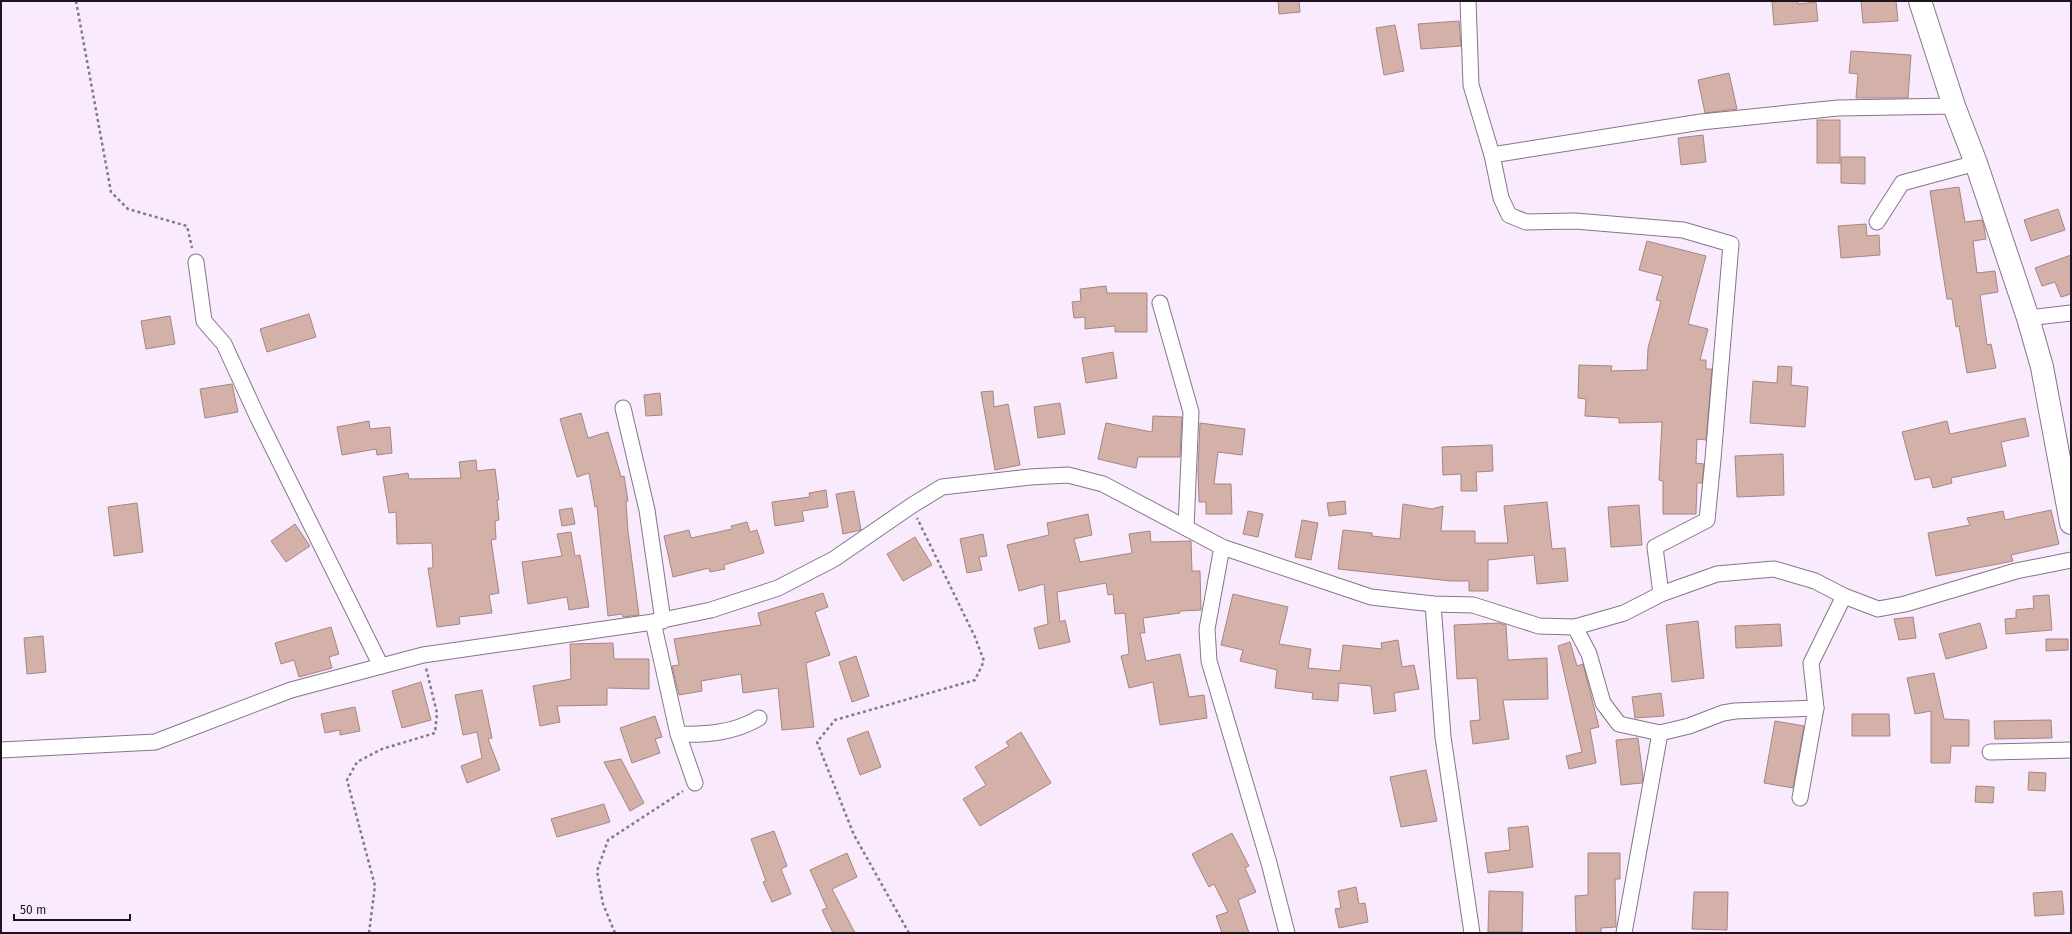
<svg xmlns="http://www.w3.org/2000/svg" width="2072" height="934" font-family="'Fira Sans',sans-serif">
<style>
.building{fill:#d3b1a9;stroke:#a6867f}
.lines{fill:none;stroke-linecap:round;stroke-linejoin:round}
.street-casing{stroke:#86748b;stroke-width:17}
.secondary-casing{stroke:#86748b;stroke-width:24}
.path{stroke:#847987;stroke-width:2.5;stroke-dasharray:3 3;stroke-linecap:butt}
.street{stroke:#fff;stroke-width:15}
.secondary{stroke:#fff;stroke-width:22}
</style>
<rect width="100%" height="100%" fill="#faeafe"/>
<g class="building">
<path d="M1278,1H1299L1300,12L1279,14Z"/>
<path d="M1786,1H1798V4L1816,2L1818,21L1774,25L1772,2Z"/>
<path d="M1861,1H1896L1898,21L1863,23Z"/>
<path d="M1459,21L1461,46L1421,49L1418,24Z"/>
<path d="M1395,25L1404,71L1384,75L1376,28Z"/>
<path d="M1851,51L1911,55L1908,98H1856L1858,74L1849,73Z"/>
<path d="M1729,73L1737,109L1705,113L1698,80Z"/>
<rect x="1817" y="120" width="23" height="43"/>
<path d="M1703,135L1706,162L1681,165L1678,138Z"/>
<path d="M1841,157H1865V184L1841,183Z"/>
<path d="M1959,187L1965,222L1982,220L1984,227L1986,239L1973,241L1977,273L1995,271L1998,292L1980,295L1987,345L1991,344L1996,368L1967,373L1959,326L1956,327L1952,299H1947L1930,191Z"/>
<path d="M2058,209L2065,230L2031,241L2024,220Z"/>
<path d="M1866,224L1867,236L1879,235L1880,255L1841,258L1838,226Z"/>
<path d="M1647,241L1706,256L1688,324L1708,329L1700,360H1706V369H1712L1706,440L1697,439L1696,463L1704,464L1702,483H1697L1696,514H1663V481L1659,480L1662,422L1619,423V418L1585,416L1586,399L1578,398L1579,365L1612,366L1611,371L1647,370L1648,348L1661,301L1656,300L1663,276L1639,270Z"/>
<path d="M2071,255V294L2061,297L2055,282L2042,286L2035,268Z"/>
<path d="M1106,286L1107,293H1147V332H1115V326L1085,329V317L1074,318L1072,302L1081,301L1080,289Z"/>
<path d="M309,314L316,337L267,352L260,329Z"/>
<path d="M170,316L175,344L146,349L141,321Z"/>
<path d="M1113,352L1117,378L1086,383L1082,358Z"/>
<path d="M1778,366L1792,367L1791,385L1808,387L1805,427L1750,423L1753,381L1777,383Z"/>
<path d="M232,384L238,412L205,418L200,389Z"/>
<path d="M993,391L994,407L1008,404L1020,465L995,470L981,392Z"/>
<path d="M660,393L662,415L646,416L644,395Z"/>
<path d="M1060,403L1065,434L1038,438L1034,407Z"/>
<path d="M581,413L588,438L608,432L621,477L624,476L628,501L626,502L628,531L639,615L623,617L622,614L608,616L597,506L595,507L589,473L577,477L560,419Z"/>
<path d="M1153,416L1182,417L1180,457H1138L1136,468L1098,459L1106,423L1152,432Z"/>
<path d="M2025,418L2029,436L2001,442L2006,466L1951,478L1952,483L1933,488L1930,477L1915,480L1902,432L1947,421L1950,434Z"/>
<path d="M369,421L370,429L390,427L392,453L377,455L376,449L342,455L337,427Z"/>
<path d="M1200,423L1245,429L1242,455L1218,452L1214,484H1231L1232,514H1206V502H1199L1198,470Z"/>
<path d="M1492,445L1493,471L1476,472L1477,491H1461V474L1443,475L1442,447Z"/>
<path d="M1783,454L1784,495L1737,497L1735,456Z"/>
<path d="M476,460L477,471L495,469L499,500H497L499,520L495,521L496,539L491,540L499,593L489,595L492,613L459,617L460,624L437,627L428,568H433L432,543L397,544L396,512L389,513L383,477L408,473L409,479L461,478L459,462Z"/>
<path d="M826,490L828,507L802,511L804,521L775,526L772,502L810,497L809,493Z"/>
<path d="M854,491L861,530L843,534L836,494Z"/>
<path d="M1345,501L1346,514L1329,516L1327,503Z"/>
<path d="M1547,502L1552,549L1565,548L1568,581L1537,584L1534,555L1488,560V591H1469V581H1451L1338,569L1343,530L1372,533V536L1400,539L1403,504L1432,509L1443,506L1441,531H1475V543H1508L1504,506Z"/>
<path d="M137,503L143,552L114,556L108,507Z"/>
<path d="M1639,505L1642,545L1611,547L1608,507Z"/>
<path d="M572,508L575,524L562,526L559,510Z"/>
<path d="M2051,510L2059,544L2011,555L2013,561L1936,576L1928,533L1970,525L1967,518L2003,511L2005,520Z"/>
<path d="M1248,511L1263,514L1258,537L1243,534Z"/>
<path d="M1088,514L1092,535L1074,539L1080,562L1132,553L1129,534L1150,531L1151,542L1191,541L1192,571H1200L1201,610L1180,611V613L1143,618L1145,633H1140L1146,661L1180,654L1189,697L1204,695L1207,718L1160,725L1153,682L1129,688L1121,656L1129,654L1125,613L1115,614L1113,594L1108,595L1106,583L1057,592L1060,622L1065,620L1070,642L1039,649L1034,628L1048,624L1044,584L1019,591L1007,545L1049,535L1047,523Z"/>
<path d="M1302,520L1318,523L1311,560L1295,557Z"/>
<path d="M747,522L750,532L757,530L764,553L724,565L725,569L710,572L709,568L673,577L664,536L689,530L691,538L732,529L731,526Z"/>
<path d="M295,524L310,546L286,562L271,541Z"/>
<path d="M571,532L575,556L580,555L589,607L569,610L567,597L528,604L522,562L562,556L557,534Z"/>
<path d="M983,534L987,556L979,557L982,570L967,573L960,539Z"/>
<path d="M915,537L932,565L903,581L887,554Z"/>
<path d="M823,593L828,607L815,612L830,655L806,663L814,727L782,730L778,688L743,693L741,674L701,681L702,691L679,695L672,666L679,665L674,639L761,625L758,613Z"/>
<path d="M1233,594L1288,607L1279,644L1311,649L1308,668L1340,671L1343,645L1382,649L1381,643L1398,640L1402,667L1414,665L1419,689L1394,693L1396,711L1374,714L1371,686L1339,683L1338,701L1312,699L1313,693L1275,688L1277,670L1240,661L1243,650L1221,645Z"/>
<path d="M2049,595L2052,630L2006,634L2005,619L2016,618V610L2034,608L2033,596Z"/>
<path d="M1913,617L1916,638L1899,640L1894,619Z"/>
<path d="M1698,621L1704,678L1672,682L1666,625Z"/>
<path d="M1499,623L1506,625L1508,660L1547,658L1548,699L1503,700L1509,739L1473,744L1470,721L1480,720L1477,678L1457,679L1454,625Z"/>
<path d="M1980,623L1987,648L1946,659L1939,634Z"/>
<path d="M1780,624L1782,646L1736,648L1735,626Z"/>
<path d="M331,627L339,654L329,657L332,668L299,677L294,660L281,664L275,643Z"/>
<path d="M43,636L46,672L27,674L24,638Z"/>
<path d="M2046,639H2068V650L2046,651Z"/>
<path d="M1570,642L1577,666L1583,664L1599,727L1590,729L1596,763L1569,769L1566,756L1582,752L1558,646Z"/>
<path d="M613,643L614,659H649V689L607,688V705L557,706L560,722L540,726L533,686L571,679L570,644Z"/>
<path d="M856,656L869,696L852,702L839,662Z"/>
<path d="M1934,673L1944,719L1969,720V746H1951L1950,763H1931V711L1915,714L1907,678Z"/>
<path d="M421,682L431,720L402,728L392,691Z"/>
<path d="M482,690L492,738L488,739L500,770L467,783L461,766L482,758L477,732L463,735L455,695Z"/>
<path d="M1661,693L1664,716L1635,718L1632,697Z"/>
<path d="M355,707L360,731L340,735V730L325,733L321,714Z"/>
<path d="M1852,714H1889L1890,736H1852Z"/>
<path d="M655,716L662,737L655,739L660,753L632,763L620,728Z"/>
<path d="M2051,720L2052,738L1995,739L1994,721Z"/>
<path d="M1775,721L1804,726L1793,788L1764,783Z"/>
<path d="M868,731L881,767L860,775L847,739Z"/>
<path d="M1021,732L1051,783L980,826L963,799L986,785L975,767L1009,746L1006,742Z"/>
<path d="M1638,738L1643,777L1642,783L1621,785L1616,740Z"/>
<path d="M621,759L644,803L630,811L604,762Z"/>
<path d="M1426,770L1437,821L1401,827L1390,777Z"/>
<path d="M2029,772L2046,773L2045,791L2028,790Z"/>
<path d="M1976,786L1994,787L1993,803L1975,802Z"/>
<path d="M604,804L610,822L557,837L551,819Z"/>
<path d="M1528,826L1533,867L1488,873L1485,853L1510,850L1508,828Z"/>
<path d="M774,831L787,866L781,869L791,894L772,902L763,882L766,881L751,839Z"/>
<path d="M1232,833L1249,866L1245,868L1256,892L1238,900L1249,933H1222L1216,916L1228,912L1214,884L1209,887L1192,854Z"/>
<path d="M847,853L857,877L832,889L855,933H833L822,910L827,908L810,870Z"/>
<path d="M1588,853H1620V879H1615L1616,927L1601,928V933H1576L1575,896L1588,895Z"/>
<path d="M1356,887L1359,904L1365,903L1368,922L1339,928L1335,909L1341,908L1338,891Z"/>
<path d="M1489,891L1523,892L1522,932H1488Z"/>
<path d="M2062,891L2064,914L2035,916L2033,893Z"/>
<path d="M1694,892H1728L1727,930L1692,929Z"/>
</g>
<g class="lines">
<defs>
<g id="street">
<path d="M1468,1L1471,85L1492,155L1501,198L1509,215L1526,222L1575,221L1683,230L1731,244L1713,459L1707,520L1655,547L1661,594"/>
<path d="M1492,155L1701,122L1838,108L1954,106"/>
<path d="M1877,222L1902,183L1976,163"/>
<path d="M196,262L204,321L224,344L258,418L381,666"/>
<path d="M1160,303L1191,412L1186,528"/>
<path d="M2028,318L2071,313"/>
<path d="M623,408L647,510L663,621"/>
<path d="M1222,547L1207,629L1209,661L1269,863L1287,933"/>
<path d="M1433,604L1443,737L1472,933"/>
<path d="M653,622L678,734L695,783"/>
<path d="M1575,627L1589,654L1603,703L1619,724L1660,733L1689,726L1723,713L1735,711L1816,708"/>
<path d="M678,734C706,735 734,733 759,718"/>
<path d="M1,750L155,742L291,690L423,655L653,622L711,610L778,588L834,559L911,506L942,487L1030,477L1068,475L1103,484L1222,547L1371,597L1433,604L1473,605L1539,626L1575,627L1624,613L1661,594L1717,574L1774,569L1815,581L1844,596L1878,609L1905,604L2016,571L2071,560"/>
<path d="M1990,752L2071,750"/>
<path d="M1800,798L1816,708L1811,663L1844,596"/>
<path d="M1624,933L1660,733"/>
</g>
<path id="secondary" d="M1920,1L1954,106L1976,163L2028,318L2042,367L2071,523"/>
</defs>
<use href="#street" class="street-casing"/>
<use href="#secondary" class="secondary-casing"/>
<g class="path">
<path d="M76,1L111,192L128,209L187,226L192,248"/>
<path d="M369,933L375,886L347,780L357,762L382,749L435,733L437,713L426,668"/>
<path d="M615,933L603,904L597,871L608,840L683,791"/>
<path d="M909,933L854,835L817,742L835,720L975,680L984,661L975,637L917,518"/>
</g>
<use href="#street" class="street"/>
<use href="#secondary" class="secondary"/>
</g>
<rect width="2072" height="934" fill="none" stroke="#1c151e" stroke-width="4"/>
<path d="M14 914v6h116v-6" fill="none" stroke="#1c151e" stroke-width="2"/>
<text x="20" y="914" font-size="12" fill="#1c151e" stroke="#faeafe" stroke-width="3" paint-order="stroke">50 m</text>
</svg>
